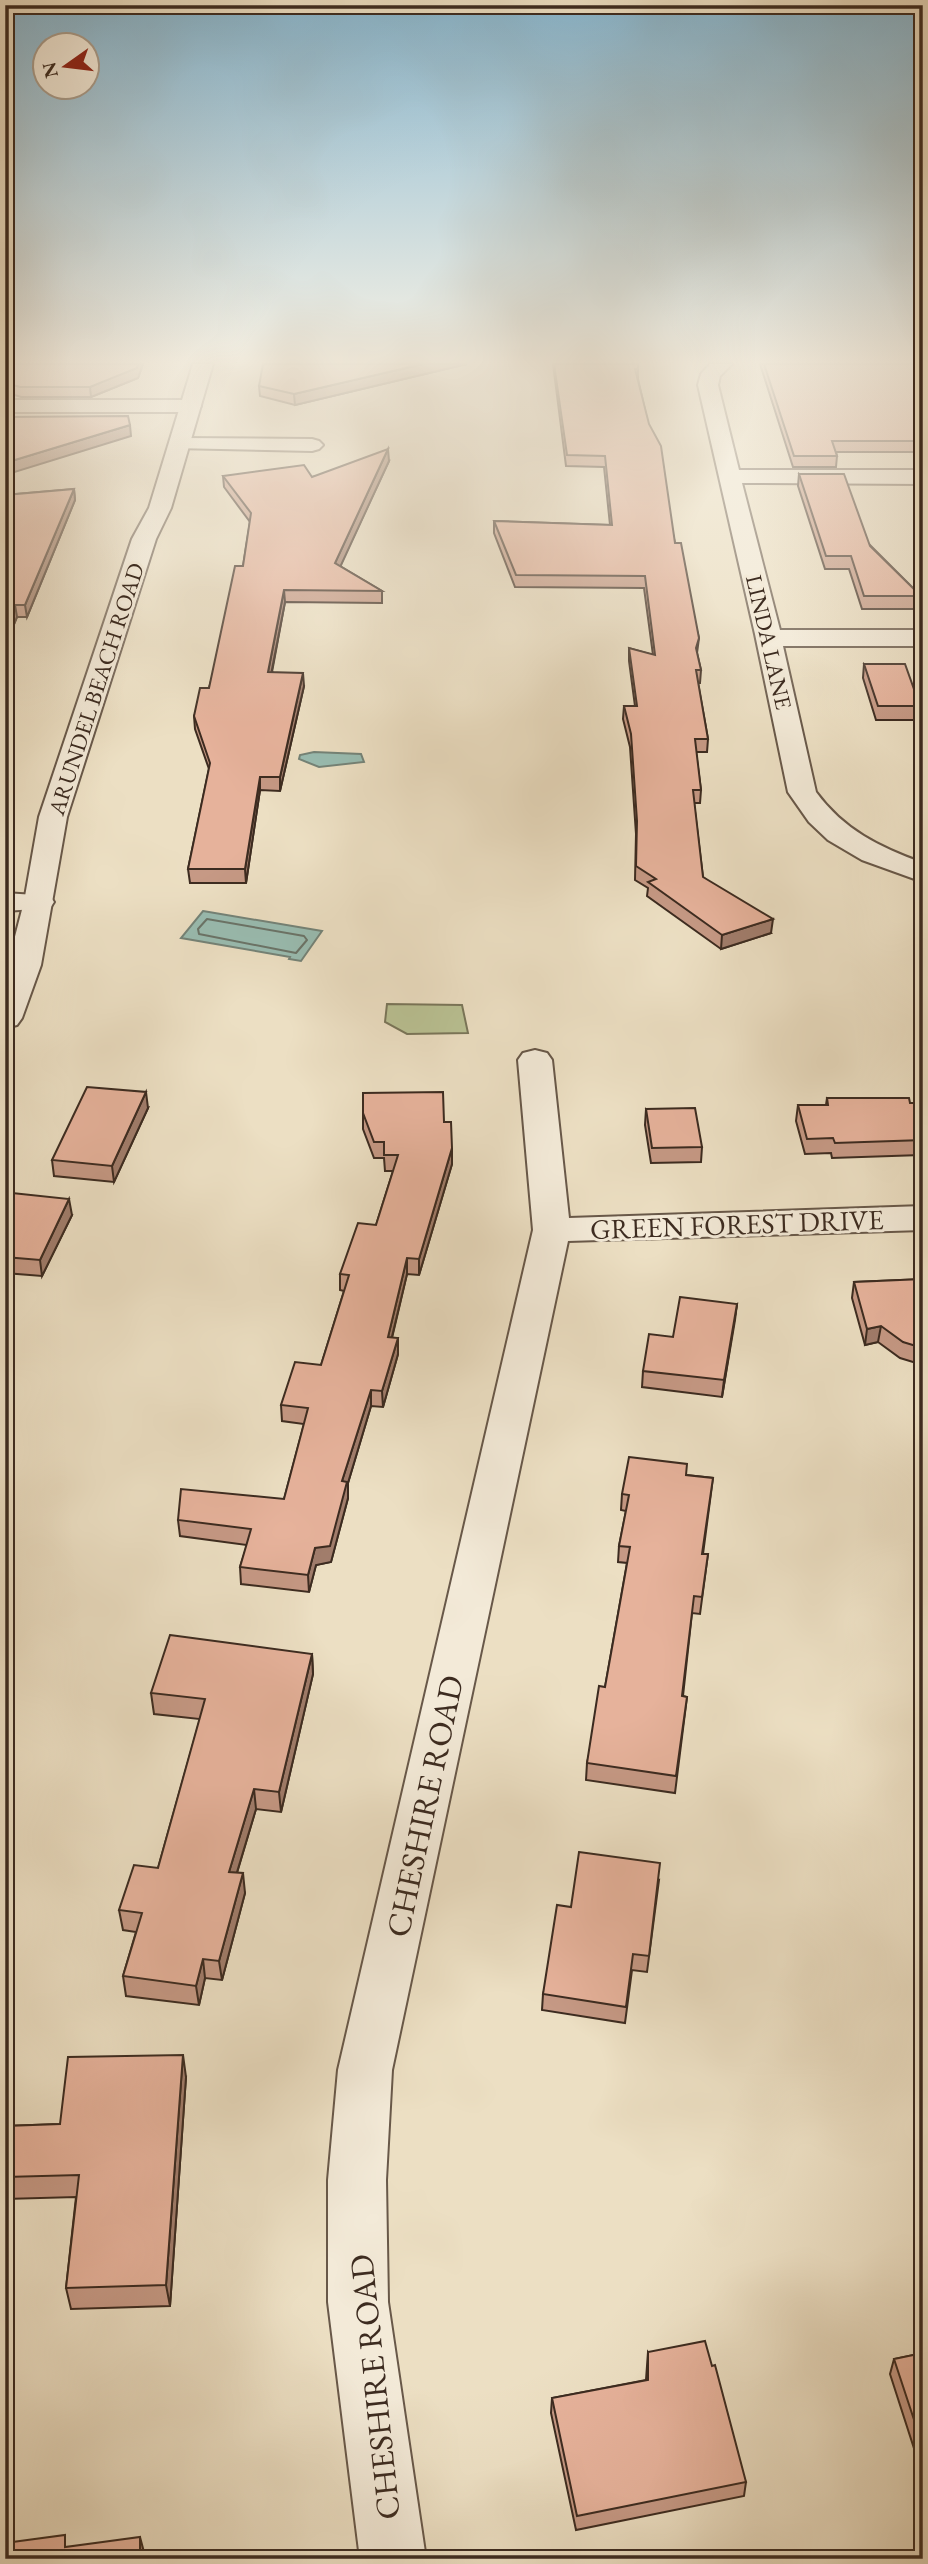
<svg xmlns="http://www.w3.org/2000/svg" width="928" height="2564" font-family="'EB Garamond',serif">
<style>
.green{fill:#b9c193;stroke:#7a765a;stroke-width:2}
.water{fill:#99bdb2;stroke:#748378;stroke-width:2}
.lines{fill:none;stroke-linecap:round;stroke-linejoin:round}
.shore{stroke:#6a7469;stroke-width:2}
.minor-casing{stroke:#685849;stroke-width:4}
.tertiary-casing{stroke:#685849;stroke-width:4}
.minor{fill:#f3ead8;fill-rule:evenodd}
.tertiary{fill:#f3ead8;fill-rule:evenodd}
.wall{fill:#c69985;stroke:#3c2b20;stroke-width:2}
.shaded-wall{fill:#a17d6c;stroke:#3c2b20;stroke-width:2}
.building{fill:#e6b29b;stroke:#3c2b20;stroke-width:2}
.labels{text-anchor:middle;stroke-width:6;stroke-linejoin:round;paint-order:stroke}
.far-street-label{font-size:23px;fill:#3c2b20;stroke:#f3ead8}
.street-label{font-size:28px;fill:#3c2b20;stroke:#f3ead8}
.near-street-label{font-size:33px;fill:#3c2b20;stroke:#f3ead8}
</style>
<rect width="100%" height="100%" fill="#ecdfc3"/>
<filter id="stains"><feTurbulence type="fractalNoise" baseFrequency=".00286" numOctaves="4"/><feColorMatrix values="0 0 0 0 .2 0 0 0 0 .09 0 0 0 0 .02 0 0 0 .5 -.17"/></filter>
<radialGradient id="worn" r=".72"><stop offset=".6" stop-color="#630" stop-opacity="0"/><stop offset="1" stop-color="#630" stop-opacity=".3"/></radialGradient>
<path class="green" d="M387,1004L462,1005L468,1033L407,1034L385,1022Z"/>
<g class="water">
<path d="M314,752L361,754L364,762L319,767L299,759L300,755Z"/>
<path d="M203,911L322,931L301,961L289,959L290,957L181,938Z"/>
</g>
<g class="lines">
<path class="shore" d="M207,919L304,936L307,940L296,953L199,934L198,929Z"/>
<defs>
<g id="minor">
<path d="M710,364H732L720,376L718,385L739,470H923V484L742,483L780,630H923V646H783L816,792C844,830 879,847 923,863V882L862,860L828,840L809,822L788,792L755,634L698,385L701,374Z"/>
<path d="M5,400H191L198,402L201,406L198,410L191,412H5Z"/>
<path d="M180,438L312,439L319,441L323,445L319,449L312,451L173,448L169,444L173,440Z"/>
<path d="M5,893L50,896L54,902L50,908L5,911Z"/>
<path d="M535,1050L547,1053L552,1060L569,1218L923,1206V1230L568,1241L392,2070L386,2180L388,2302L426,2559H360L328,2302V2180L338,2070L533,1230L518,1060L523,1053Z"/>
</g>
<path id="tertiary" d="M193,364H213L171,508L156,539L67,817L41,965L22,1018L17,1025L5,1028V975L24,902L39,817L132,539L149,508Z"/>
</defs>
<use href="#minor" class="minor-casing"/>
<use href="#tertiary" class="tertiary-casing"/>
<use href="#minor" class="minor"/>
<use href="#tertiary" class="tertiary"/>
</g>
<g class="wall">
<path d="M5,364H143L138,378L91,397H21L5,392Z"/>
<path d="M467,364L295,405L260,396L259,386Z"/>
<path d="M553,364H638V379L675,543L699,638L697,653L701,670L700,683H698L708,739L707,752H696L701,790L700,803H694L703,877L771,933L721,949L647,896L648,888L635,880L636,834L630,747L623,719L624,706H635L629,661V648L653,655L644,588L515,587L494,533V521L610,525L604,467L566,466Z"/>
<path d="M760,364H923V452H836L837,456L836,467H793Z"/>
<path d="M389,461L340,566L382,591V603L285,602L272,672L304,686L280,791L260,790L246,883H190L188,869L209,769L195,729L194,716L209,688L243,566L250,522L224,487L223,476L312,477Z"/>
<path d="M799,474L918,593L919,582H923V607L920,601L919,609H862L849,569H825L798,486Z"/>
<path d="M74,489L75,500L27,617H17L5,646V495Z"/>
<path d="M864,664L920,706L918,720H876L863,678Z"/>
<path d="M827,1098L916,1119L923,1138L921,1155L832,1158L831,1153L805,1154L796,1121L798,1105H826Z"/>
<path d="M148,1108L114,1182L54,1176L52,1160Z"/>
<path d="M646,1109L702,1147L701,1162L651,1163L645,1125Z"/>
<path d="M363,1113L444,1122L452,1164L419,1275L407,1274L392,1338H398V1354L383,1407L371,1406L348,1483V1498L331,1562L316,1565L309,1592L241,1584L240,1567L247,1545L180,1536L178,1520L284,1499L304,1424L282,1421L281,1405L321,1365L344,1291L340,1290V1274L376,1225L393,1171H385L384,1158H374L363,1129Z"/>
<path d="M5,1206L72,1215L42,1276L5,1273Z"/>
<path d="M923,1279V1362H913L900,1358L878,1342L865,1345L852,1298L854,1282Z"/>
<path d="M737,1304L722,1397L642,1387L643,1371L673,1337Z"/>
<path d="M686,1475L713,1478L703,1554H708L700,1614L692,1613L683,1696L687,1697L675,1793L586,1780L587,1763L605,1687L627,1563L618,1562L619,1546L626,1511L621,1510L622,1494Z"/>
<path d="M312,1654L313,1674L281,1812L256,1809L237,1873L245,1893L222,1980L205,1978L199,2005L126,1996L123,1976L136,1932L123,1930L119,1910L158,1868L200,1719L154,1714L151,1693Z"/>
<path d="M659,1880L647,1972L632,1970L625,2023L542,2010L543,1994L571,1907Z"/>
<path d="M186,2077L170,2306L71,2309L66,2288L76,2197L5,2199V2126L60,2124Z"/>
<path d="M648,2352L746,2482L744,2496L576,2530L551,2413L552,2398L646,2380Z"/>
<path d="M923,2353V2469L921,2470L890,2374L894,2359Z"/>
</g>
<g class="shaded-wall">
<path d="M138,364H143L138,378L91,397L90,387Z"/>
<path d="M423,364H467L295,405L294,394Z"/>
<path d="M130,425L131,436L5,475V463Z"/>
<path d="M388,449L389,461L336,576L335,563Z"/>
<path d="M74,489L75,500L27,617L25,605Z"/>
<path d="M284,590L285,602L269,685L268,672Z"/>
<path d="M15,605L17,617L5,646V629Z"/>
<path d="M303,673L304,686L280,791V777Z"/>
<path d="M260,777V790L246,883L245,869Z"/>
<path d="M773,919L771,933L721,949L722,935Z"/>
<path d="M146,1092L148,1108L114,1182L112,1166Z"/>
<path d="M452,1148V1164L419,1275V1259Z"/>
<path d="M69,1199L72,1215L42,1276L40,1260Z"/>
<path d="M407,1258V1274L388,1353V1337Z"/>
<path d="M737,1304L735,1320L722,1397L724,1380Z"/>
<path d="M881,1326L878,1342L865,1345L867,1329Z"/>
<path d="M398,1338V1354L383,1407L382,1391Z"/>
<path d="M7,1340L10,1357L5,1366V1344Z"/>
<path d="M371,1390V1406L348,1483V1498L331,1562L316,1565L309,1592L308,1575L315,1548L342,1481Z"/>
<path d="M312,1654L313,1674L281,1812L279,1792Z"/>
<path d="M254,1789L256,1809L231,1892L229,1872Z"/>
<path d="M243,1873L245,1893L222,1980L219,1961Z"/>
<path d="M203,1959L205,1978L199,2005L196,1986Z"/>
<path d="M183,2055L186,2077L170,2306L166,2285Z"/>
<path d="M140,2537L145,2556V2559H140Z"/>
</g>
<g class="building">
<path d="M5,364H138L137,368L90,387H20L5,383Z"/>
<path d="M263,364H423L294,394L259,386Z"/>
<path d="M554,364H638V369H635L649,424L661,446L675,543H681L699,638L696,648L701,670H696L708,739H695L701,790H693L703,877L773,919L722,935L648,882L656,879L636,866L637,821L631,734L624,706H637L629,648L655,655L645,576L516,575L494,521L612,525L605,456L567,455Z"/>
<path d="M764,364H923V441H832L837,456H794Z"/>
<path d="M128,416L130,425L5,463V417Z"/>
<path d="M388,449L335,563L382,591L284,590L268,672L303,673L280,777H260L245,869H188L210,763L194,716L200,688H209L235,566H243L251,513L223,476L304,465L312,477Z"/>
<path d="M799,474H844L870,546L921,596H864L851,556H826Z"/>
<path d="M74,489L25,605H15L5,629V495Z"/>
<path d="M864,664H905L920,706H878Z"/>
<path d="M87,1087L146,1092L112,1166L52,1160Z"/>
<path d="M443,1092L444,1122H451L452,1148L419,1259L407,1258L388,1337L398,1338L382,1391L371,1390L342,1481L347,1482L330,1546L315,1548L308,1575L240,1567L251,1529L178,1520L181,1489L284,1499L308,1408L281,1405L295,1362L321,1365L349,1275L340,1274L358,1223L376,1225L398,1155H384V1142H374L363,1113V1093Z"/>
<path d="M827,1098H909L910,1103H915L916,1119L923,1140L835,1143L833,1138L807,1139L798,1105H828Z"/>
<path d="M695,1108L702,1147L652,1148L646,1109Z"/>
<path d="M12,1193L69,1199L40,1260L5,1257V1206Z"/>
<path d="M923,1279V1346H916L903,1342L881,1326L867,1329L854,1282Z"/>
<path d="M680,1297L737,1304L724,1380L643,1371L649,1334L673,1337Z"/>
<path d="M629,1457L687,1464L686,1475L713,1478L702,1554H708L702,1597L694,1596L682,1696L687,1697L676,1776L587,1763L599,1686L605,1687L630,1547L619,1546L629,1495L622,1494Z"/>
<path d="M170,1635L312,1654L279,1792L254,1789L229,1872L243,1873L219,1961L203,1959L196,1986L123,1976L142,1913L119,1910L134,1865L158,1868L205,1699L151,1693Z"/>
<path d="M579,1852L660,1863L649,1956L633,1954L626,2007L543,1994L557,1905L571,1907Z"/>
<path d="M183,2055L166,2285L66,2288L79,2175L5,2177V2126L60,2124L68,2057Z"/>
<path d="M705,2341L712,2366L715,2365L746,2482L577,2516L552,2398L648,2380V2352Z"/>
<path d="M923,2353V2447L894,2359Z"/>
<path d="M65,2535V2547L140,2537V2559H5V2543Z"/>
</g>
<linearGradient id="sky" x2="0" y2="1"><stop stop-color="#88b8d2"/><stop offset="0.5" stop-color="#f6f1e4"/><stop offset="1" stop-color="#f6f1e4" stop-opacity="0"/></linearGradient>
<rect width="928" height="723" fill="url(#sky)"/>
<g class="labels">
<g class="far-street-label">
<text transform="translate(769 642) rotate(77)" y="8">LINDA LANE</text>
<text transform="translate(96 689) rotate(-72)" y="8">ARUNDEL BEACH ROAD</text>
</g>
<g class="street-label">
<text transform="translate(737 1224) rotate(-2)" y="10">GREEN FOREST DRIVE</text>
</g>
<g class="near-street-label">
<text transform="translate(424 1806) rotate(-78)" y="12">CHESHIRE ROAD</text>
<text transform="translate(374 2387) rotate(-96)" y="12">CHESHIRE ROAD</text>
</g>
</g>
<rect width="928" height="2564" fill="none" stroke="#ecdfc3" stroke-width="28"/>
<rect x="7" y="7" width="914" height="2550" fill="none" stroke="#3c2b20" stroke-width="3.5"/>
<rect x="14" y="14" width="900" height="2536" fill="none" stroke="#3c2b20" stroke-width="2"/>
<g transform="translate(66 66) rotate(256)"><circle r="33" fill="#f3ead8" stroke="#aa9e8e" stroke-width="2"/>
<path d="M0-5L12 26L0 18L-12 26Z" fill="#8f2418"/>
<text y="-10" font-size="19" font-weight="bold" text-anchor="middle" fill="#3c2b20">N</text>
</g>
<rect width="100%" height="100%" filter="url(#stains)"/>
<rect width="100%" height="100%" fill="url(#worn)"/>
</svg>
